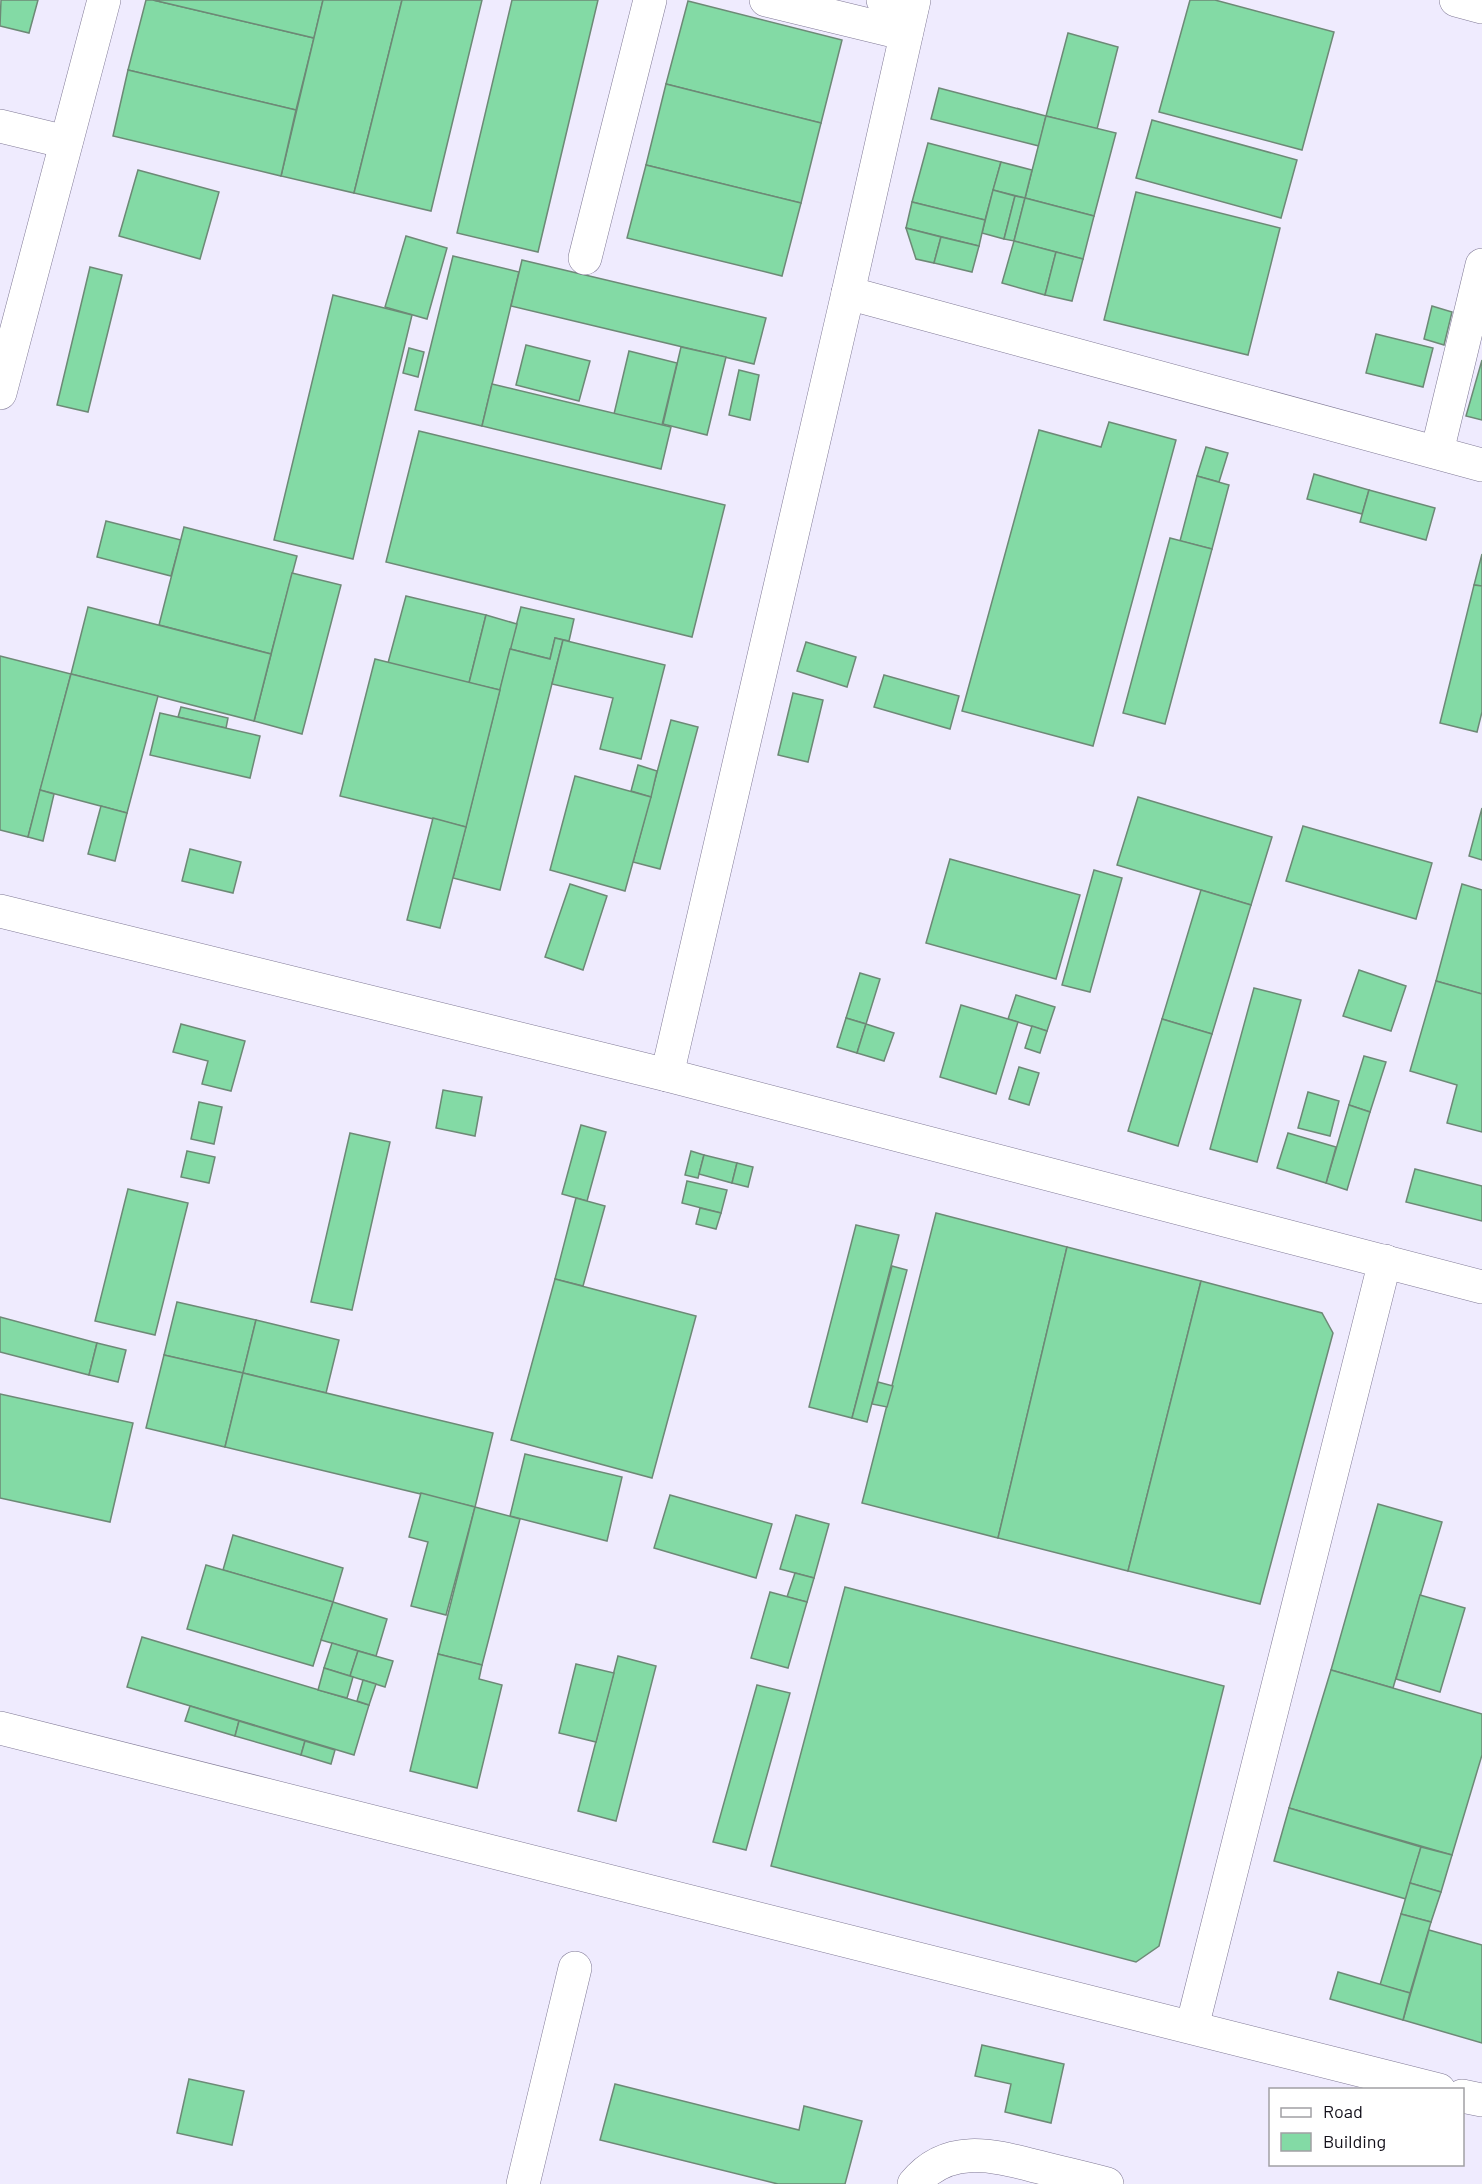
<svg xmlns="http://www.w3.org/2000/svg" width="1482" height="2184" font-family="Barlow,sans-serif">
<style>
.building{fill:#83daa5;stroke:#6d8976;stroke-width:1.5}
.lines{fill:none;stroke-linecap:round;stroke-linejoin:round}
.minor-casing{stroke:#807a96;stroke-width:34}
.minor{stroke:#fff;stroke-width:33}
</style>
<rect width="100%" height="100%" fill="#efebfe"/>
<g class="building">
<path d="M1,0H38L29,33L0,26Z"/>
<path d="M146,0H153L314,38L296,110L128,70Z"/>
<path d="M153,0H323L314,38Z"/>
<path d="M323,0H402L354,193L281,176Z"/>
<path d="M402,0H482L431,211L354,193Z"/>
<path d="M512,0H598L538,252L457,233Z"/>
<path d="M1190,0H1215L1334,32L1302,150L1159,112Z"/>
<path d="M688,1L842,40L821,123L666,84Z"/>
<path d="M1068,33L1118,47L1097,129L1046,116Z"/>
<path d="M128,70L296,110L281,176L113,136Z"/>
<path d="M666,84L821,123L801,203L646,165Z"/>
<path d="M939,88L1046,116L1039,146L931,119Z"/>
<path d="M1046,116L1116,133L1094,216L1025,198Z"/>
<path d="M1152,120L1297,160L1281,218L1136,178Z"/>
<path d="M928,143L1001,162L985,220L912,202Z"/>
<path d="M1001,162L1032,170L1025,198L993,190Z"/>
<path d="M646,165L801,203L782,276L627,238Z"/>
<path d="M138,170L219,192L200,259L119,236Z"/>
<path d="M993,190L1015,196L1004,239L982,233Z"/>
<path d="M1136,192L1280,228L1248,355L1104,320Z"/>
<path d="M1015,196L1025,198L1014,241L1004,239Z"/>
<path d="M1025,198L1094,216L1083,259L1014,241Z"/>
<path d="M912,202L985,220L979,246L906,228Z"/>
<path d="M906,228L941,237L934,263L916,259Z"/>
<path d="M406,236L447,248L427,319L385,307Z"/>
<path d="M941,237L979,246L972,272L934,263Z"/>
<path d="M1014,241L1056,252L1045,295L1002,283Z"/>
<path d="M1056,252L1083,259L1072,301L1045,295Z"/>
<path d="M453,256L519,272L482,426L415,410Z"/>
<path d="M522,260L766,318L754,364L511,306Z"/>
<path d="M90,267L122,275L88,412L57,405Z"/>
<path d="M333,295L412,315L353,559L274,540Z"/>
<path d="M1432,306L1452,312L1444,345L1424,339Z"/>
<path d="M1376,334L1433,348L1423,387L1366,373Z"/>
<path d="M526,345L590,361L579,401L516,385Z"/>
<path d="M681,347L726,357L707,435L663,424Z"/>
<path d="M409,348L424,352L418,377L403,373Z"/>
<path d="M629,351L677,363L662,425L614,414Z"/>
<path d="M1482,360V420L1466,416Z"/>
<path d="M739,370L759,375L750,420L729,415Z"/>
<path d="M492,384L671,427L661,469L482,426Z"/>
<path d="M1109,422L1176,440L1093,746L962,711L1039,430L1101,447Z"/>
<path d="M419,431L725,505L692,637L386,562Z"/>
<path d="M1206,447L1228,453L1219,482L1197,476Z"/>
<path d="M1314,474L1369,490L1362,514L1307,499Z"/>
<path d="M1197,476L1229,485L1212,549L1180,541Z"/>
<path d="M1369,490L1435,508L1426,540L1360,522Z"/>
<path d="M106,521L181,540L171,576L97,557Z"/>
<path d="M184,527L297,556L271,654L159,625Z"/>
<path d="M1170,538L1212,549L1165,724L1123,713Z"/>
<path d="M1482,554V586L1474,585Z"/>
<path d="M292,573L341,585L302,734L254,721Z"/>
<path d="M1474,585L1482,586V712L1477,732L1440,723Z"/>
<path d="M406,596L486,615L469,683L388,663Z"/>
<path d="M88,607L271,654L254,721L71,674Z"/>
<path d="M521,607L574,619L569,641L555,638L550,659L510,649Z"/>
<path d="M486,615L517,624L500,690L469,683Z"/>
<path d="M555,638L563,640L500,890L453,878L510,649L550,659Z"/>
<path d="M563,640L665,665L641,759L600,749L613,698L552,684Z"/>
<path d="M806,642L856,657L847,687L797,671Z"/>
<path d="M0,656L71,674L28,837L0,830Z"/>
<path d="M375,659L500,690L466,827L340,796Z"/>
<path d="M71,674L158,696L127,813L40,790Z"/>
<path d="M884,675L959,696L950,729L874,707Z"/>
<path d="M793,693L823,700L808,762L778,755Z"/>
<path d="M181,707L228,718L226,728L178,717Z"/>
<path d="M160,713L260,736L250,778L150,755Z"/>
<path d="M671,720L698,727L660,869L633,862Z"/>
<path d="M638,765L657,771L651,797L631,791Z"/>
<path d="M575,776L651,797L625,891L550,870Z"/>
<path d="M40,790L54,794L43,841L28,837Z"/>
<path d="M1138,797L1272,837L1251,905L1117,865Z"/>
<path d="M101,806L127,813L115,861L88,854Z"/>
<path d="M1482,808V860L1469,856Z"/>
<path d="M433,818L466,827L440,928L407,920Z"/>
<path d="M1303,826L1432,863L1416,919L1286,881Z"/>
<path d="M190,849L241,862L233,893L182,881Z"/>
<path d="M950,859L1080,895L1056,979L926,943Z"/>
<path d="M1094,870L1122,878L1090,992L1062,985Z"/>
<path d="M570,884L607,896L583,970L545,957Z"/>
<path d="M1462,884L1482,890V994L1436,981Z"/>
<path d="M1201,890L1251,905L1212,1034L1162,1019Z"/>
<path d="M1359,970L1406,986L1391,1031L1343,1016Z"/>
<path d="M860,973L880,979L866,1024L846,1018Z"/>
<path d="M1436,981L1482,994V1132L1447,1123L1457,1085L1410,1071Z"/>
<path d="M1254,988L1301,1000L1257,1162L1210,1149Z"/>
<path d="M1016,995L1055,1007L1047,1031L1008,1019Z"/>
<path d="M961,1005L1018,1022L996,1094L940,1077Z"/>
<path d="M846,1018L866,1024L857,1053L837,1047Z"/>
<path d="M1162,1019L1212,1034L1178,1146L1128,1131Z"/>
<path d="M181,1024L245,1041L231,1091L202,1084L208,1061L173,1052Z"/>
<path d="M866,1024L894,1033L884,1061L857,1053Z"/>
<path d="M1032,1026L1047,1031L1040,1053L1025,1048Z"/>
<path d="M1364,1056L1386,1062L1370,1112L1349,1105Z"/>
<path d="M1019,1067L1039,1073L1029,1105L1009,1099Z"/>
<path d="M443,1090L482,1097L475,1136L436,1128Z"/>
<path d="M1308,1092L1339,1101L1330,1136L1298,1128Z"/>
<path d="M199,1102L222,1107L214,1144L191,1139Z"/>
<path d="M1349,1105L1370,1112L1347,1190L1326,1183Z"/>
<path d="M581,1125L606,1132L587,1201L562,1194Z"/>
<path d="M350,1133L390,1142L352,1310L311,1302Z"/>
<path d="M1288,1133L1336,1147L1326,1183L1277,1168Z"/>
<path d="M187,1151L215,1157L209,1183L181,1177Z"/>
<path d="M691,1151L704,1155L698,1178L685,1175Z"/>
<path d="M704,1155L737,1163L732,1183L699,1174Z"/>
<path d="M737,1163L753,1167L748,1187L732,1183Z"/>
<path d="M1415,1169L1482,1186V1221L1406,1202Z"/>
<path d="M687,1181L727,1190L721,1213L682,1203Z"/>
<path d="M128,1189L188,1203L155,1335L95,1321Z"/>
<path d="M576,1198L605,1206L583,1286L555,1279Z"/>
<path d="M700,1208L721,1213L716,1229L696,1224Z"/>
<path d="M936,1213L1067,1247L998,1538L862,1503Z"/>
<path d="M856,1225L899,1235L852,1418L809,1407Z"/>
<path d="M1067,1247L1201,1281L1128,1571L998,1538Z"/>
<path d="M892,1266L907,1270L867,1422L852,1418Z"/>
<path d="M555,1279L696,1316L652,1478L511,1440Z"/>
<path d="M1201,1281L1322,1313L1333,1333L1260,1604L1128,1571Z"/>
<path d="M177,1302L256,1320L243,1373L164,1355Z"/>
<path d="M0,1317L97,1343L89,1375L0,1352Z"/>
<path d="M256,1320L339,1340L326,1393L243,1373Z"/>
<path d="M97,1343L126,1350L118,1382L89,1375Z"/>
<path d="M164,1355L243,1373L225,1447L146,1428Z"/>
<path d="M243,1373L493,1433L475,1507L225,1447Z"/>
<path d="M878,1382L893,1386L887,1407L872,1404Z"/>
<path d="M0,1394L133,1423L110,1522L0,1498Z"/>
<path d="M525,1454L622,1477L607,1541L510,1516Z"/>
<path d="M421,1493L475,1507L446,1615L411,1606L428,1542L409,1537Z"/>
<path d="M670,1495L772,1524L756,1578L654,1548Z"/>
<path d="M1378,1504L1442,1522L1393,1688L1331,1670Z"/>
<path d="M475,1507L520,1519L482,1665L438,1654Z"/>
<path d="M796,1515L829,1524L814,1578L780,1569Z"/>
<path d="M233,1535L343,1568L333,1602L223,1570Z"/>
<path d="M206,1565L333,1602L313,1666L187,1629Z"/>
<path d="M795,1573L814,1578L807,1602L787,1597Z"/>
<path d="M845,1587L1224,1686L1159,1946L1136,1962L771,1866Z"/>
<path d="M770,1592L807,1602L788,1668L751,1658Z"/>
<path d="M1420,1595L1465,1608L1440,1692L1396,1679Z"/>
<path d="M333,1602L387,1619L376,1656L321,1640Z"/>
<path d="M142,1637L369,1705L354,1755L127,1687Z"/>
<path d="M332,1643L358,1651L350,1676L324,1668Z"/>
<path d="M358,1651L393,1661L385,1687L350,1676Z"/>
<path d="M438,1654L482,1665L479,1679L502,1685L477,1788L410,1771Z"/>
<path d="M618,1656L656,1666L616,1821L578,1811Z"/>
<path d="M576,1664L614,1673L596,1742L559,1733Z"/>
<path d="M324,1668L353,1677L347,1698L318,1690Z"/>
<path d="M1331,1670L1482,1714V1755L1452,1855L1289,1808Z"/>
<path d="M363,1680L376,1684L369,1705L357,1701Z"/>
<path d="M757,1685L790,1693L746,1850L713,1842Z"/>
<path d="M190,1706L239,1721L235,1736L185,1721Z"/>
<path d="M239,1721L305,1741L301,1755L235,1736Z"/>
<path d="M305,1741L335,1750L331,1764L301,1755Z"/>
<path d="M1289,1808L1421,1847L1406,1899L1274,1861Z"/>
<path d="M1421,1847L1452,1855L1441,1892L1410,1883Z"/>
<path d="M1410,1883L1441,1892L1431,1922L1401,1914Z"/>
<path d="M1401,1914L1431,1922L1410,1993L1380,1985Z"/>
<path d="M1429,1930L1482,1945V2043L1403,2020Z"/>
<path d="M1338,1972L1410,1993L1403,2020L1330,1999Z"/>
<path d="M982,2045L1064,2064L1051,2123L1005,2112L1011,2084L975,2076Z"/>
<path d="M189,2079L244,2091L232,2145L177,2133Z"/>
<path d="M615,2084L799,2130L804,2106L862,2121L845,2184H778L600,2140Z"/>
</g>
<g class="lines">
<defs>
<g id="minor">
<path d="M766,0L906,34"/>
<path d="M883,0L912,7"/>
<path d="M1456,0L1482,7"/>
<path d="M0,126L66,142"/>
<path d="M585,258L650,0"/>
<path d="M848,293L1482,465"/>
<path d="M0,393L104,0"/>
<path d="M1437,452L1482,265"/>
<path d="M0,911L667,1075L1482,1287"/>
<path d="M667,1075L848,293L914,0"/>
<path d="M0,1728L1439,2090"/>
<path d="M1192,2027L1385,1261"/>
<path d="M1462,2096L1482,2100"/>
<path d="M523,2184L575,1968"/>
<path d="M914,2184C948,2142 995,2156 1039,2167C1062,2173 1085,2178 1107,2184"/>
</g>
</defs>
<use href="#minor" class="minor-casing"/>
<use href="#minor" class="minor"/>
</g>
<rect x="1269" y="2088" width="195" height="78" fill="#ffffff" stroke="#a1a0a4" stroke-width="1.5"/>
<rect x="1281" y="2108" width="30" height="9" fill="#ffffff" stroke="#a1a0a4" stroke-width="1.5"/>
<text x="1323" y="2118" font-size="18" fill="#14111b">Road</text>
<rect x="1281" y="2133" width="30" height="18" fill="#83daa5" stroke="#a1a0a4" stroke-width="1.5"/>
<text x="1323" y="2148" font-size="18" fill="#14111b">Building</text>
</svg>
